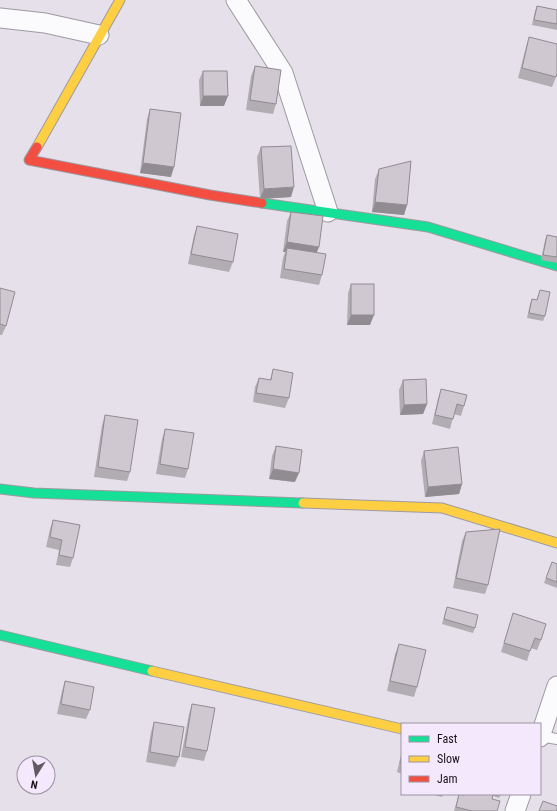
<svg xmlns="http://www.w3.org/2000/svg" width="557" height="811" font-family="'Roboto Condensed',sans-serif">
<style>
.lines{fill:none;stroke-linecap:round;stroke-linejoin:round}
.lane-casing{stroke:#9e9aa1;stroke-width:12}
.street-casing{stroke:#9e9aa1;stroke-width:21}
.fast-casing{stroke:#9e9aa1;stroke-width:11}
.slow-casing{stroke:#9e9aa1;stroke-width:11}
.jam-casing{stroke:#9e9aa1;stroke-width:11}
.lane{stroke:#fbfafc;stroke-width:10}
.street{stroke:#fbfafc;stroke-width:19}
.fast{stroke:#16e098;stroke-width:9}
.slow{stroke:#ffcf43;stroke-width:9}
.jam{stroke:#f24e42;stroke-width:9}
.wall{fill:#b2acb3}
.shaded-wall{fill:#918c92}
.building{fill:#cfc8d0;stroke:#918c92}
</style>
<rect width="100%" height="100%" fill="#e6e0ea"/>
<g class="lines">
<defs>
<path id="lane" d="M540,736L557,739"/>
<g id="street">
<path d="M236,0L283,73L328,212"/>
<path d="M0,18L45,23L99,35"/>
<path d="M540,737L557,686"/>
<path d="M515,811L521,794"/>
</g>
<g id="fast">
<path d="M262,203L428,227L557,266"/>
<path d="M0,489L34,493L303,503"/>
<path d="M0,635L152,671"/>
</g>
<g id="slow">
<path d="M37,147L120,0"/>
<path d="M303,503L442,508L557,543"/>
<path d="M152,671L402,729"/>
</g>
<path id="jam" d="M37,147L29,160L210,195L262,203"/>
</defs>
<use href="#lane" class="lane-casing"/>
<use href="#street" class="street-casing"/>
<use href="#fast" class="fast-casing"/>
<use href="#slow" class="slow-casing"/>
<use href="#jam" class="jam-casing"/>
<use href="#lane" class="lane"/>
<use href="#street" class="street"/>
<use href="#fast" class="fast"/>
<use href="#slow" class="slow"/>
<use href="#jam" class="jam"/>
</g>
<g class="wall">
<path d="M537,6L557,10V30L532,25L535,11Z"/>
<path d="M529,37L556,77L552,87L518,78L526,47Z"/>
<path d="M255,66L276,104L273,114L246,110L251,76Z"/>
<path d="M203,71L224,106H200L199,80Z"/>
<path d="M150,109L171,177L140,173L147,119Z"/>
<path d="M261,147L291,197L260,199L257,157Z"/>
<path d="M379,169L407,205L404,215L372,212L375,179Z"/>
<path d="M291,212L317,253L322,275L319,285L280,278L283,258L285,252H283L287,221Z"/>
<path d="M197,226L233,262L229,272L188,264L194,235Z"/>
<path d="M547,235L557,237V263L541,260L545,240Z"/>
<path d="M351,284L370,325H347L348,293Z"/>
<path d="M0,288L6,326L2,335H0Z"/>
<path d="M540,290L545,316L543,321L527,318L530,304L532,299L537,300Z"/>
<path d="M273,369L289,398L285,408L253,402L255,387L259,378L270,380Z"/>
<path d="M403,380L427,404L423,414L400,415L399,390Z"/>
<path d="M441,389L464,406L461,416L454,414L450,429L432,424L438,399Z"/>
<path d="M105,415L130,472L127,481L94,477L102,425Z"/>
<path d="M165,429L188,469L185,478L156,474L162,439Z"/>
<path d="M276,446L295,482L269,479L272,456Z"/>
<path d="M424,451L462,484L459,494L425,497L421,461Z"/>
<path d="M53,520L73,558L70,567L56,565L59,550L46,547L50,529Z"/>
<path d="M466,532L488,585L485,594L453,588L462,541Z"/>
<path d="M552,562L557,564V588L544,583Z"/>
<path d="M447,607L475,628L473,633L442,624Z"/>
<path d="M513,613L541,640L537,650L531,648L527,661L501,652Z"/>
<path d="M399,644L417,687L414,697L387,691L395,654Z"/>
<path d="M65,681L90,710L86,719L57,714L62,691Z"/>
<path d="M192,704L207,751L204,761L181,757L189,714Z"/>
<path d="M154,722L179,757L175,767L146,762L151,732Z"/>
<path d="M402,750V774L397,772Z"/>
<path d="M430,794H443L442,797Z"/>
<path d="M459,794L464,795V794H501L499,798L493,796L492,799L497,811H454Z"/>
</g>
<g class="shaded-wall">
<path d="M203,96H228L224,106H200Z"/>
<path d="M143,163L174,167L171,177L140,173Z"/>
<path d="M294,187L291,197L260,199L264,189Z"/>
<path d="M375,202L407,205L404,215L372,212Z"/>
<path d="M287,242L319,247L315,257L287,248L285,252H283Z"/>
<path d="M351,315H374L370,325H347Z"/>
<path d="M427,404L423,414L400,415L404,405Z"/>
<path d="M273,469L299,473L295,482L269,479Z"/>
<path d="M462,484L459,494L425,497L428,487Z"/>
</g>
<g class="building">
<path d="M537,6L557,10V24L534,20Z"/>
<path d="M529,37L557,44V73L556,77L522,68Z"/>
<path d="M255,66L281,70L276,104L250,100Z"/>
<path d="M203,71H227L228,96H203Z"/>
<path d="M150,109L181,113L174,167L143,163Z"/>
<path d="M291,146L294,187L264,189L261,147Z"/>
<path d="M411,161L407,205L375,202L379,169Z"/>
<path d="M291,212L323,216L319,247L287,242Z"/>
<path d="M197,226L238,234L233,262L191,254Z"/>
<path d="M547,235L557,237V257L543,255Z"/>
<path d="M287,248L326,254L322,275L284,269Z"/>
<rect x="351" y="284" width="23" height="31"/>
<path d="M0,288L15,292L6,326L0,324Z"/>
<path d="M540,290L550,292L545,316L529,313L532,299L537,300Z"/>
<path d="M273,369L293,373L289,398L256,393L259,378L271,380Z"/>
<path d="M426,379L427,404L404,405L403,380Z"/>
<path d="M441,389L467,395L464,406L457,404L453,419L435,415Z"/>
<path d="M105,415L138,420L130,472L98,467Z"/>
<path d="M165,429L194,433L188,469L160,464Z"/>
<path d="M276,446L302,450L299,473L273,469Z"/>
<path d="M458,447L462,484L428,487L424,451Z"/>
<path d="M53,520L80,525L73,558L59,555L62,540L50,537Z"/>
<path d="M500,529L488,585L456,578L466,532Z"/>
<path d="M552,562L557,564V582L546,578Z"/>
<path d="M447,607L478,615L475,628L444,619Z"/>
<path d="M513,613L546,624L541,640L535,638L530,651L504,643Z"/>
<path d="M399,644L426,650L417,687L390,681Z"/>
<path d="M65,681L94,687L90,710L61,704Z"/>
<path d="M192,704L215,708L207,751L185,747Z"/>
<path d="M154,722L184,727L179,757L150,752Z"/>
<path d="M402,756V763H400Z"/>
<path d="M459,794L464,795L465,794H493L492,799L500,801L497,811H472L456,807Z"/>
<path d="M543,801L557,806V811H539Z"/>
</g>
<rect x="401" y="723" width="140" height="72" fill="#f4e8fd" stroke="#9c93a3"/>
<rect x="409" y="736" width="20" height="6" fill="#16e098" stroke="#9c93a3"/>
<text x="437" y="743" font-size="12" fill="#18141b">Fast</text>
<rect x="409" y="756" width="20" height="6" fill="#ffcf43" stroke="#9c93a3"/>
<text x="437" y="763" font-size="12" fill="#18141b">Slow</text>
<rect x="409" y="776" width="20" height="6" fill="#f24e42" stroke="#9c93a3"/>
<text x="437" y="783" font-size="12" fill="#18141b">Jam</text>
<g transform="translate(36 775) rotate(191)"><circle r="19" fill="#f4e8fd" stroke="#9c93a3"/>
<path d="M0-3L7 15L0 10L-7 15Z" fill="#605b63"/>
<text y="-6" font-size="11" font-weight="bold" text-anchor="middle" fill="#18141b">N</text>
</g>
</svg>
